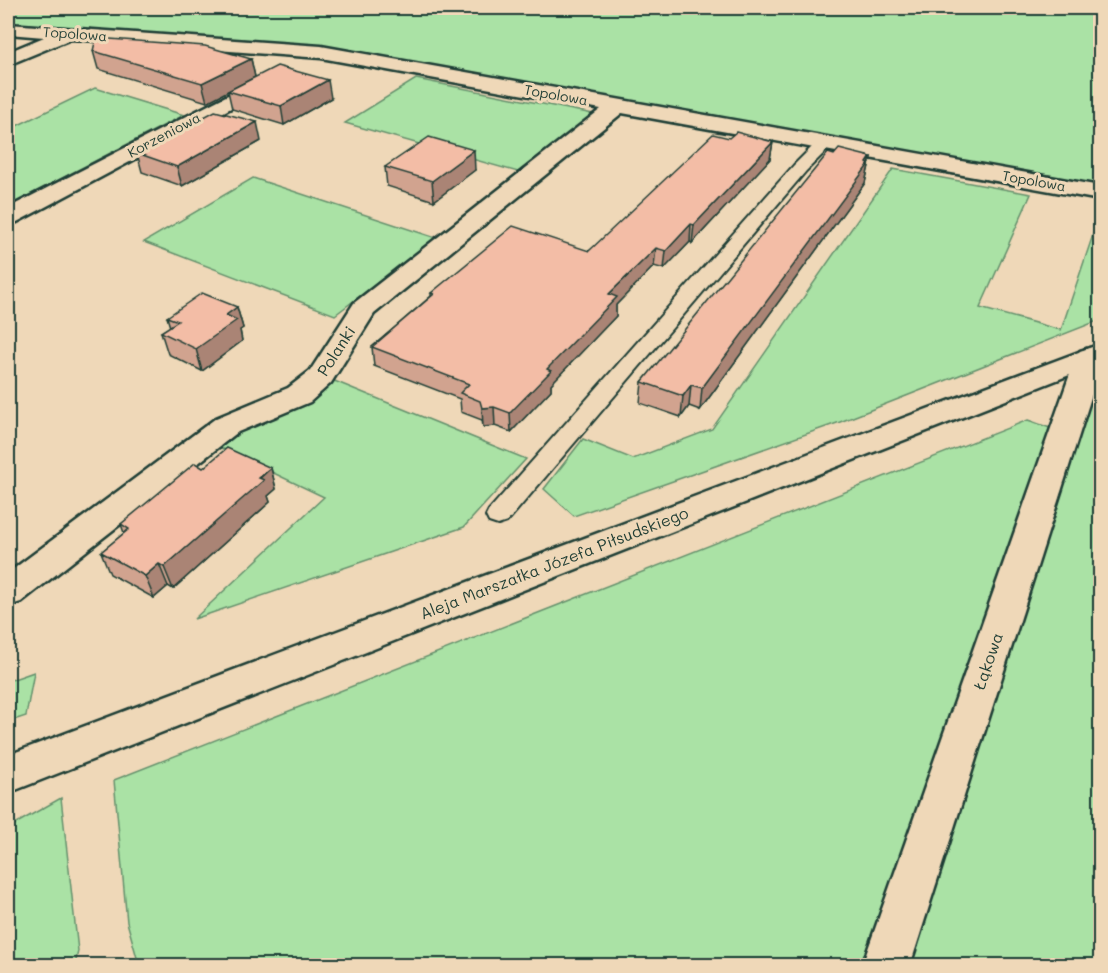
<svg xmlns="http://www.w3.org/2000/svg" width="1108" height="973" font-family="Mali,sans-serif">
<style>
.green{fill:#aae2a5;stroke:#64906c;stroke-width:1.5}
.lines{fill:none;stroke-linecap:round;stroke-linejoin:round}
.service-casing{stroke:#1f3d34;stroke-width:4}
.minor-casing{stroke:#1f3d34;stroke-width:5}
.secondary-casing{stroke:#1f3d34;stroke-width:5}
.service{fill:#efd8b8;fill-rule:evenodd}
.minor{fill:#efd8b8;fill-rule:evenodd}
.secondary{fill:#efd8b8;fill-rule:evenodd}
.wall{fill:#d1a38f;stroke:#1f3d34;stroke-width:1.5}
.shaded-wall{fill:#aa8474;stroke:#1f3d34;stroke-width:1.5}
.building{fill:#f3bda6;stroke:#1f3d34;stroke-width:1.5}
.labels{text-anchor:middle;stroke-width:6;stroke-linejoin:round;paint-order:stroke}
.far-street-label{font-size:14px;fill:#1f3d34;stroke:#efd8b8}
.street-label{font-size:16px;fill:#1f3d34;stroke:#efd8b8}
</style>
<rect width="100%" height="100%" fill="#efd8b8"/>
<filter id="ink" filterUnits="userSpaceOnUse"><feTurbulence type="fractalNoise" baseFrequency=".0167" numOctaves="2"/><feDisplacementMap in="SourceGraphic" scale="12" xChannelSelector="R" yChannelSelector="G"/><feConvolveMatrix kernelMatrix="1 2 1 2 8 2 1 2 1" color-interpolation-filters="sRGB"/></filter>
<g filter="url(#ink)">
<g class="green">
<path d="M8,8H1100V185L337,49L8,25Z"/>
<path d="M416,79L593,114L518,172L345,123Z"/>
<path d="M95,88L184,115L8,206V130Z"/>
<path d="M893,169L1031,194L980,308L1061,330L1100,214V320L840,422L574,516L544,489L583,439L633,459L712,429Z"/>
<path d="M253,178L436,238L335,315L144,242Z"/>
<path d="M332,380L526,459L464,527L194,619L324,497L219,447L250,423L301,407Z"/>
<path d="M1100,388V965L900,966L1095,390Z"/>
<path d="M1028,420L1050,428L905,857L863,965H139L127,922L114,780Z"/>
<path d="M34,672L26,716L8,722V681Z"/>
<path d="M61,798L78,951L75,965H8V828Z"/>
</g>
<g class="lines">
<defs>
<path id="service" d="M824,139L830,141L832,144L830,147L806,171L507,522L498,525L489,522L486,516L489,510L794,165L818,141Z"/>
<g id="minor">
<path d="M8,24L321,46L1100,186V200L622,113L374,314L331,383L310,402L238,432L21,602L8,606V573L216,418L288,388L310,371L354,303L601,109L321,58L71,39L8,65V52L44,37L8,34Z"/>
<path d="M269,74L276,76L279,80L276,84L17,222L8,224V208Z"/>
<path d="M1090,348L1100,351V369L910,966H862L1076,357L1080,351Z"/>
</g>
<path id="secondary" d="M1100,344V363L8,793V755Z"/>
</defs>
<use href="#service" class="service-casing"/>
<use href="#minor" class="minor-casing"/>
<use href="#secondary" class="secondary-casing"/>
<use href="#service" class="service"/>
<use href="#minor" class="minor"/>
<use href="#secondary" class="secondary"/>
</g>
<g class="wall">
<path d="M93,51L251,59L255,77L207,102L98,69Z"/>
<path d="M228,91L331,98L284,125L232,109Z"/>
<path d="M729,138L773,142L770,159L692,243L690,242L664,269L654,266L616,305V316L551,384V390L511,432L495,426L483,427L482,420L461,412L460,399L374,366L372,347L431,296V293L589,251Z"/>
<path d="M261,141L182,186L142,172L137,153Z"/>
<path d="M834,155L871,157L865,183L700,410L689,406L681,417L640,403L642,382Z"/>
<path d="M385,167L475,170L434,201L387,186Z"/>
<path d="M237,307L243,328L240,330L242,341L202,371L168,354L161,332L170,327L167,317Z"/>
<path d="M203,468H271L276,489L268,496L270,502L173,589L168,586L154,598L110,574L101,552L124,533L121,524Z"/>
</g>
<g class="shaded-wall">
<path d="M251,59L255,77L207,102L202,83Z"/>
<path d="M328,80L331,98L284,125L281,106Z"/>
<path d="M257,122L261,141L182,186L177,167Z"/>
<path d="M773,142L770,159L692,243L694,225Z"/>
<path d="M474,150L475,170L434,201L432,181Z"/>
<path d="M871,157L865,183L700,410L702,388Z"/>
<path d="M691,224L690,242L664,269L666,251Z"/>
<path d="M656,248L654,266L616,305V316L551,384V390L511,432L510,413L609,294Z"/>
<path d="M237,307L243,328L240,330L242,341L202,371L196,349L226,315Z"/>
<path d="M691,385L689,406L681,417L683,396Z"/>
<path d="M494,407L495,426L483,427L482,408Z"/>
<path d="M271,468L276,489L268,496L270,502L173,589L164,567Z"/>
<path d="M159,564L168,586L154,598L145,576Z"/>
</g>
<g class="building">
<path d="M96,38L205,46L251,59L202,83L93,51Z"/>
<path d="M277,66L328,80L281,106L228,91Z"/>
<path d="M215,111L257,122L177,167L137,153Z"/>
<path d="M736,132L773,142L694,225L691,224L666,251L656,248L609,294L617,297L547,369L551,371L510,413L494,407L482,408L480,401L460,393L469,384L372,347L434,294L431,293L513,226L589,251L713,134L729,138Z"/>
<path d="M429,137L474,150L432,181L385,167Z"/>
<path d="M839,149L871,157L867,163L869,164L702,388L691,385L683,396L642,382L828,153L834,155Z"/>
<path d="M202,293L237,307L226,315L237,320L196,349L161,332L178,321L167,317Z"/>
<path d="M227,448L271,468L259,478L264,480L164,567L159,564L145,576L101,552L129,529L121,524L195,463L203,468Z"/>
</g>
</g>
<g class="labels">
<g class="far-street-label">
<text transform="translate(75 34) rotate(4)" y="5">Topolowa</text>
<text transform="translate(556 95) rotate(10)" y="5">Topolowa</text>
<text transform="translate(164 135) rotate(-28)" y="5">Korzeniowa</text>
<text transform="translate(1034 181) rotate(10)" y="5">Topolowa</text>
</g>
<g class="street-label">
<text transform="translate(336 351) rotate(-57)" y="6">Polanki</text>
<text transform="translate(554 563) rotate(-21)" y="6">Aleja Marszałka Józefa Piłsudskiego</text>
<text transform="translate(988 661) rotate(-71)" y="6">Łąkowa</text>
</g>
</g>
<rect width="1108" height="973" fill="none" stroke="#efd8b8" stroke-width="30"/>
<rect x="15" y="15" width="1078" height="943" fill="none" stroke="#1f3d34" stroke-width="2" filter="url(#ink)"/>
</svg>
